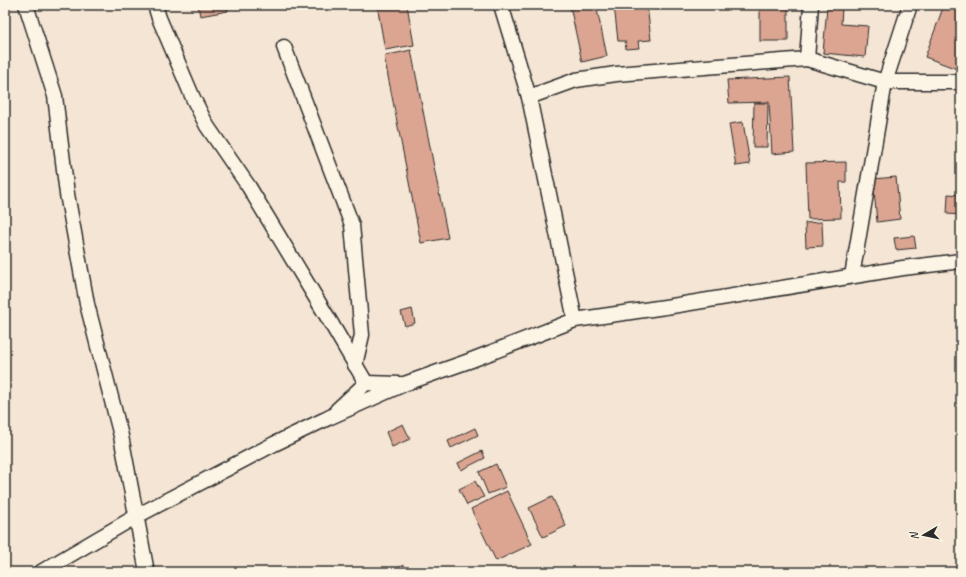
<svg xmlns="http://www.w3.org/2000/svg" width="966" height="577" font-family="Caveat,sans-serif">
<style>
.building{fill:#dba591;stroke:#2b2b2b}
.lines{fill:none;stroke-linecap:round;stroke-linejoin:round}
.street-casing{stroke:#2b2b2b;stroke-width:17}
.street{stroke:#fcf5e5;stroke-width:14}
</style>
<rect width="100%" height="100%" fill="#f5e5d4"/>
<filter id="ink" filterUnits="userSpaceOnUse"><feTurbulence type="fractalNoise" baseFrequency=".025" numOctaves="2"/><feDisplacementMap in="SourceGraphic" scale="8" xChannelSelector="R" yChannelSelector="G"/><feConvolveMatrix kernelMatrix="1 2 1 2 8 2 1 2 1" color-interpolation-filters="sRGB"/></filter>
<g filter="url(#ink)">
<g class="building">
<path d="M198,5H226L228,11L200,16Z"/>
<path d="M377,5H407L414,45L385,50Z"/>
<path d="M573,5H596L607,56L582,62L570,6Z"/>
<path d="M614,5H647L651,40L638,41L639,48L626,49L625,41H618Z"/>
<rect x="760" y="5" width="28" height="36"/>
<path d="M944,5H961V57L957,69L925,57Z"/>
<path d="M827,7L842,8L841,24L868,26L865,57L823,53Z"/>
<path d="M411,50L448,238L421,243L384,56Z"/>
<path d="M790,77L794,152L772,154L769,102L729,103L727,80Z"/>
<path d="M754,103H768L767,147H753Z"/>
<path d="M743,122L750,164L736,166L729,124Z"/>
<path d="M846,162V182H840L841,218L808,219L806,163Z"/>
<path d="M896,177L900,219L877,222L873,179Z"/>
<path d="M948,194L961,195V215L947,214Z"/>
<path d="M822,222L823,246L806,247L805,223Z"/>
<path d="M914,236L916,248L896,250L894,238Z"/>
<path d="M412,309L415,323L405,326L401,312Z"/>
<path d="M403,424L410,439L392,447L386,432Z"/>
<path d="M475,428L478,435L451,448L448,441Z"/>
<path d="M482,451L485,458L461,470L458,463Z"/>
<path d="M496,464L506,487L488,494L479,472Z"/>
<path d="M475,481L484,497L467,505L459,489Z"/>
<path d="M507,491L532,544L496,561L471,509Z"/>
<path d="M552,497L566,526L543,537L529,508Z"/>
<path d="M404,565L408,572H391Z"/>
</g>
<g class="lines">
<defs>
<g id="street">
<path d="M26,5L55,96L67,194L87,304L121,436L147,572"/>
<path d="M155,5L159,18L193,98L207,126L249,187L328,318L366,383"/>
<path d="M501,5L529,97L575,320"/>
<path d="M284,47L352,225L362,335L355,365"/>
<path d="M807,59L811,5"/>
<path d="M529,97L576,80L616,74L807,59L885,82H961"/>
<path d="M852,276L885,82L910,5"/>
<path d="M337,410L366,383L400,384"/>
<path d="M41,572L135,517L274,444L328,418L404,384L469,361L575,320L672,306L903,268L961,261"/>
</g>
</defs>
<use href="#street" class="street-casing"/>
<use href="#street" class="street"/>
</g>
</g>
<rect width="966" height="577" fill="none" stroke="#fcf5e5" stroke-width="20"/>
<rect x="10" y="10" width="946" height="557" fill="none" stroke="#2b2b2b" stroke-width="1.5" filter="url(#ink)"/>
<g transform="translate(924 535) rotate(261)" stroke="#fcf5e5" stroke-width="3" paint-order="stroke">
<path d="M0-3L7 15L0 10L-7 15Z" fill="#2b2b2b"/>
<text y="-6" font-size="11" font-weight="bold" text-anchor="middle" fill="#2b2b2b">N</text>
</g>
</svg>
